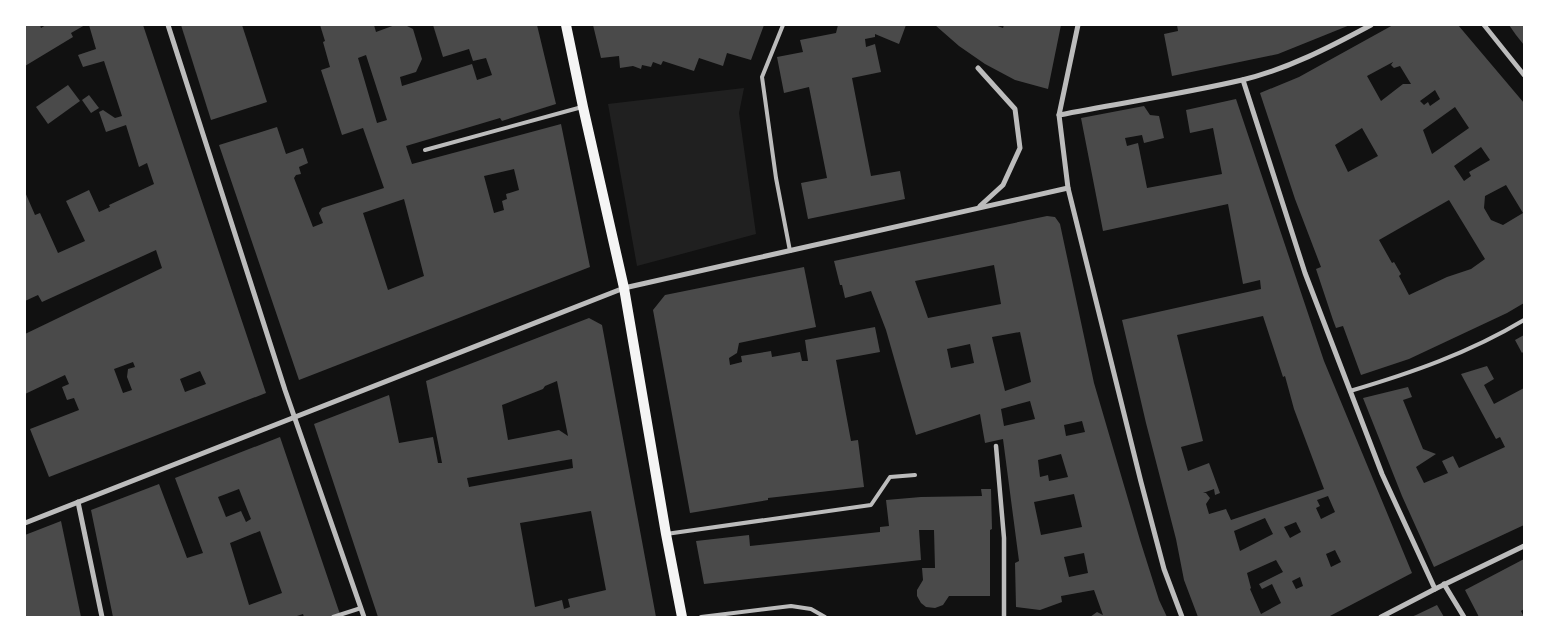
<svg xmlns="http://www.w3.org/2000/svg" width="1549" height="642" font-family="Quicksand,sans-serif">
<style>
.green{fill:#202020}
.building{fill:#4a4a4a;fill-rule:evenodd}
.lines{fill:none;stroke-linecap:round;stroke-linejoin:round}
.service{stroke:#bcbcbc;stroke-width:4}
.pedestrian{stroke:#bcbcbc;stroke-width:4.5}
.minor{stroke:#bcbcbc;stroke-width:5}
.secondary{stroke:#f5f5f5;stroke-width:10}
</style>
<rect width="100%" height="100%" fill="#111"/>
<path class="green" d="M744,88L739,113L756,234L637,266L608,104Z"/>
<g class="building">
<path d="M25,25H40L41,28L46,25H85L71,33L73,37L25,66Z"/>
<path d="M89,25H143L266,393L49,477L30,429L79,410L74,398L67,400L62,387L69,384L65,375L25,394V334L162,268L156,250L42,302L38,295L25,301V192L35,215L40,213L58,253L85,241L66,201L89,190L99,212L110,207L109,205L154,184L147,163L139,167L126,125L106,132L99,112L103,110L115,118L122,116L104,61L83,67L78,55L96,49ZM133,362L135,367L128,369L127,377L132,390L123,393L114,369ZM200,371L206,384L185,392L180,379Z"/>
<path d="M181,25H242L267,102L211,120Z"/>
<path d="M320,25H374L376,32L395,25H405L413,29L422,59L416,72L400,77L402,86L472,64L477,80L492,75L486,58L473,61L469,49L443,57L433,25H537L556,104L505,120L502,121L500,118L406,146L412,164L561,124L590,267L299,380L219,145L277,127L286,154L303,148L308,163L299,167L301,174L296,175L294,178L313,227L323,223L319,213L322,208L384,188L363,128L342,135L321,70L330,67L323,42L325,41ZM366,55L387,120L377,123L358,58ZM514,169L519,190L506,194L507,199L502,201L504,210L494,213L484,176ZM404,199L424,276L388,290L363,213Z"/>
<path d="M593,25H764L751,60L727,53L723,66L699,58L694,71L663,61L661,65L653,62L651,67L642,65L641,69L633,66L620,68L619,56L601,58Z"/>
<path d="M838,25H906L899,44L875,34V37L865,39L866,47L875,44L881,72L852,78L871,176L900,171L905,199L808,219L801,183L827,178L809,87L784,93L777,57L803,52L800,40L836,33Z"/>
<path d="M935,25H995L1003,28L1004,25H1061L1048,89L1015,80L985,64L959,46Z"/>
<path d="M1177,25H1350L1278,54L1172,76L1164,34L1178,31Z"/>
<path d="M1393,25H1458L1524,103V303L1507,313L1409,359L1361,375L1343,326L1336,328L1333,320L1316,269L1321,267L1295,199L1260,93L1299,77ZM1393,62L1391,65L1394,68L1400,66L1411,84H1403L1381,101L1367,76ZM1435,90L1440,99L1430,106L1428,102L1424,105L1420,101ZM1455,107L1469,128L1432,154L1423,130ZM1362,128L1378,156L1348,172L1335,145ZM1481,147L1490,160L1469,172L1471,176L1464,181L1454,166ZM1506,185L1523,213L1503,225L1491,220L1484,208L1485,196ZM1449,200L1485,259L1471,269L1447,277L1409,295L1399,276L1401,274L1394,262L1392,263L1379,240Z"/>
<path d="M1509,25H1524V45L1516,35Z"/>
<path d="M68,85L80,101L48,124L36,107Z"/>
<path d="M89,95L99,108L91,113L82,100Z"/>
<path d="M1236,99L1324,361L1412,573L1328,617H1198L1184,580L1176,539L1146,423L1122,320L1261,289L1260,280L1243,284L1228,204L1103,231L1081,118L1144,106L1150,115L1159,116L1164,138L1144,143L1142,135L1125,138L1127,146L1138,143L1147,188L1222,174L1213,128L1190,133L1186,110ZM1263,316L1283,377L1285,376L1294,409L1324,489L1231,520L1226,509L1209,514L1206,504L1210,498L1206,493H1203L1214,489L1215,495L1220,493L1209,463L1188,471L1181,447L1203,441L1177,335ZM1328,496L1335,512L1321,519L1316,508L1320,506L1317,500ZM1265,518L1273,534L1240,551L1234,531ZM1296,522L1301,532L1290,538L1284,527ZM1335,550L1341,562L1331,567L1326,554ZM1276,560L1283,572L1259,584L1262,589L1272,584L1281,603L1261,614L1250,589L1251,588L1247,573ZM1300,577L1303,586L1296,589L1292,581Z"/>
<path d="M1047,216L1055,217L1060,224L1094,383L1140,540L1159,600L1167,617H1090L1097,612L1103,615L1094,590L1061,596L1062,602L1040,610L1016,607L1015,563L1019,561L1003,439L985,443L980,414L916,435L886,330L871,291L845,298L842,285H840L834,261ZM994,265L1001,304L928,318L915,281ZM1020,332L1031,382L1005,391L992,337ZM970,344L974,363L951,368L947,349ZM1030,401L1035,419L1004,426L1001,409ZM1082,421L1085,432L1066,436L1064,425ZM1061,454L1068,477L1049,481L1048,475L1040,477L1038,460ZM1074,494L1082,527L1041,535L1034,502ZM1084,553L1088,573L1069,577L1064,557Z"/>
<path d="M804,267L816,327L739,343L737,353L729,358L730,365L742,362L741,356L771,351L772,357L800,352L802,361H808L805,340L875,327L880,352L836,360L851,441L858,440L864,487L768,498V500L690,513L653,310L665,295Z"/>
<path d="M589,318L602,325L656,617H378L314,424L389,395L399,443L433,437L438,463H442L426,381ZM557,381L568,436L559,430L508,440L502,405L543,389L545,386ZM572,459L573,468L469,487L467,478ZM591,511L606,590L568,599L570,607L564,609L562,600L535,607L520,523Z"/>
<path d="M1524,335V351L1522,353L1515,340Z"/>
<path d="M1487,366L1494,379L1484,385L1494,404L1524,388V525L1434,567L1402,496L1363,398L1408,387L1412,397L1403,400L1423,449L1436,454L1416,467L1424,483L1448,473L1442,461L1453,456L1459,468L1505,447L1500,437L1496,439L1461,374Z"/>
<path d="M280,437L341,617H304L303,614L294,617H113L91,510L159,484L187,558L203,553L175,478ZM239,489L251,519L246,522L241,511L226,517L218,497ZM260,531L282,593L249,605L230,543Z"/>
<path d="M981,489H991L992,529L990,530V596H949L943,605L935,608L926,607L921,603L917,596V590L923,580L922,568H935L934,530H919L921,560L704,584L696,541L749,535L750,546L880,532V527L889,526L886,500L921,497L982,496Z"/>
<path d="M61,521L81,617H25V535Z"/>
<path d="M1524,559V609L1521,611L1524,617H1479L1465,590Z"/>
<path d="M1437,605L1444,617H1411L1416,615Z"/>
</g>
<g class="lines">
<g class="service">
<path d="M783,25L762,77L776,178L790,251"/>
<path d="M425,150L582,107"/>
<path d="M1350,391C1411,373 1469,353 1524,320"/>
<path d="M666,534L871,505L890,477L915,475"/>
<path d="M333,617L361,608"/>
<path d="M701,617L791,606L811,609L825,617"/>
</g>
<g class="pedestrian">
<path d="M1484,25L1524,75"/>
<path d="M996,446L1004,538V617"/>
</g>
<g class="minor">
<path d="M168,25L285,390L364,617"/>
<path d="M1078,25L1059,115L1068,188L1141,482L1164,569L1182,617"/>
<path d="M978,68L1015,109L1020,148L1003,185L980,206"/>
<path d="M1243,80L1305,273L1382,474L1435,589"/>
<path d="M1059,115C1120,103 1182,94 1242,80C1288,69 1330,47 1371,25"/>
<path d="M78,502L102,617"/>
<path d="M25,523L624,288L1068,188"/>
<path d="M1444,584L1464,617"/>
<path d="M1381,617L1435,589L1524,546"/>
</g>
<path class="secondary" d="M566,25L583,107L624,288L666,534L682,617"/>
</g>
<rect width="1549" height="642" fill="none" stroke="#ffffff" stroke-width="52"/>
</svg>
